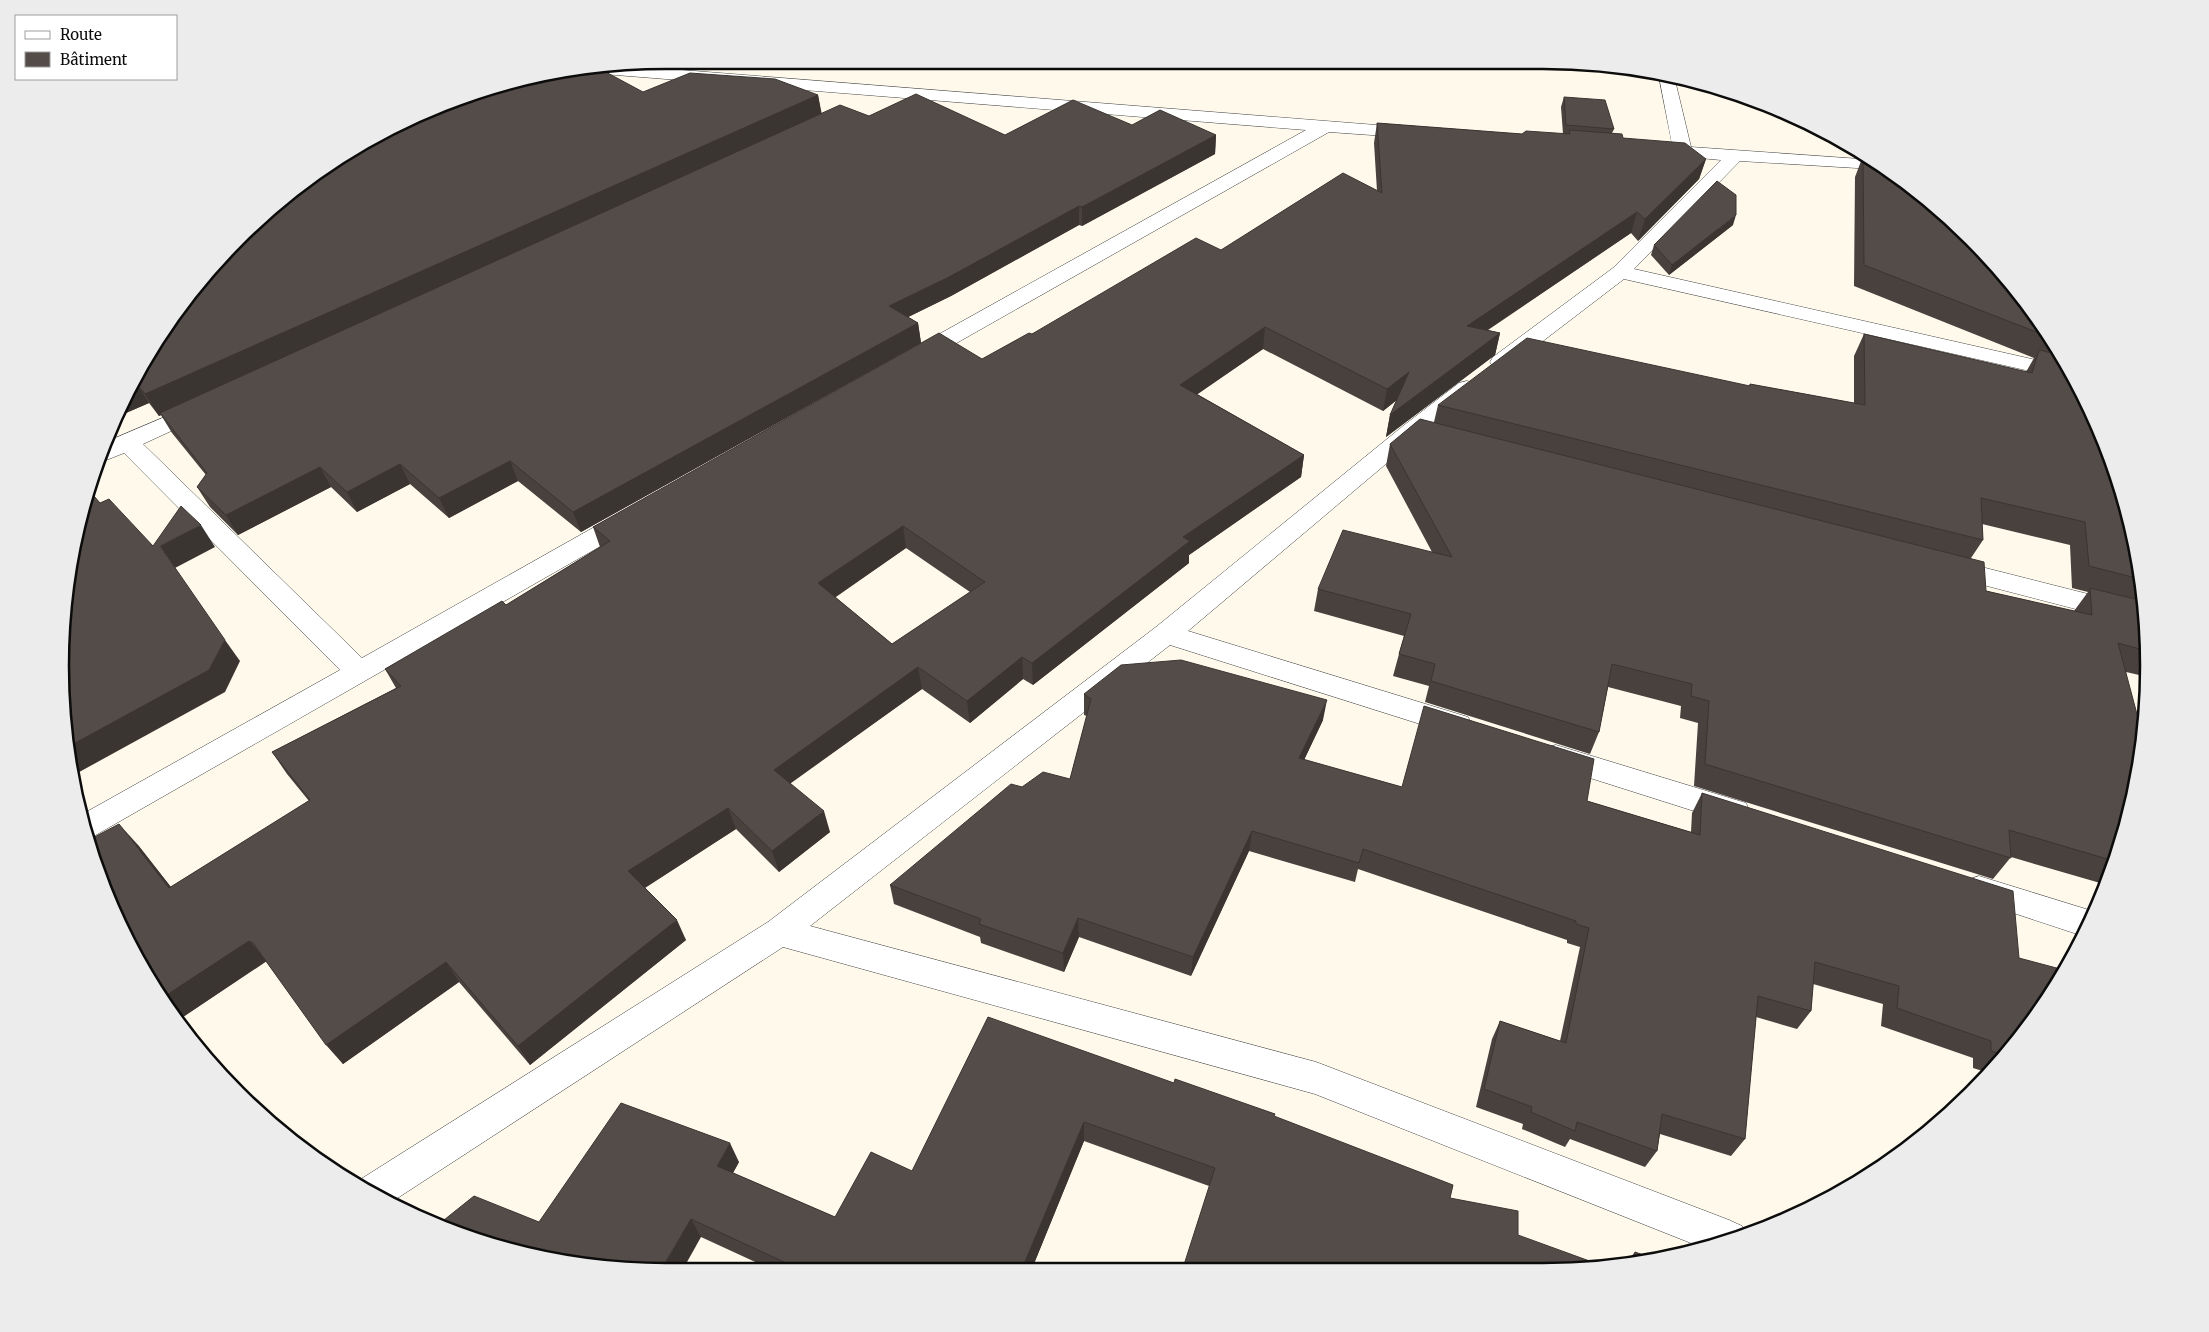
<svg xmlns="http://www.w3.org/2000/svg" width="2209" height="1332" font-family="Merriweather,serif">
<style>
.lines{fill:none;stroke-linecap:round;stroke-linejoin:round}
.minor-casing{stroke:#3f3f3f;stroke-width:1}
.minor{fill:#fff;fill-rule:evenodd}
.wall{fill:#48413e;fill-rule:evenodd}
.shaded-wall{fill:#3b3532}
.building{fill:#544c48;stroke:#3b3532;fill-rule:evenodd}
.rim{fill:none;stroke:#0c0c0c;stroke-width:2.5}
</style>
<rect width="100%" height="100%" fill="#fef9eb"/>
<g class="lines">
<defs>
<g id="minor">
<path d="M587,65H618L1414,128L1420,129L1423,133L1420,137L1414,138L1329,132L923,362L915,364L907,362L904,357L907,352L1306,130L578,72L571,69Z"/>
<path d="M1659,76L1675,80L1691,147L1875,160L1890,170L1740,161L1634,269L2067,367L2074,381L1624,279L1509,367L1501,369L1493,367L1490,362L1493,357L1613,268L1721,160L1656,154L1653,150L1656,146L1672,145Z"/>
<path d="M1467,381L1475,383L1478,388L1475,393L1419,436L1188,631L1468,717L1472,725L1468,733L1458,736L1170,645L810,926L1316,1062L1729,1220L1742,1226L1745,1233L1706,1249L1315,1094L783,947L393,1201L359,1184L361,1179L768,922L1156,627L1403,426L1459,383Z"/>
<path d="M200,402L208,404L211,409L208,414L143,444L362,658L621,512L630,510L639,512L642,518L639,524L87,840L81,815L340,670L124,453L109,459L97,461L106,442Z"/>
<path d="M1950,559L2143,608L2145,627L1941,574L1937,568L1941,562Z"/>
<path d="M1556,745L1746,803L1750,812L1746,821L1735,824L1546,764L1541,756L1546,748Z"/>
<path d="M1979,876L2089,910L2095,912L2083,936L1968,898L1963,889L1968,880Z"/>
</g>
</defs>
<use href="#minor" class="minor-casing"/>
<use href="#minor" class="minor"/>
</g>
<g class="wall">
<path d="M588,74L643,92L818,95L821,113L869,116L1005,135L1132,125L1216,135L1215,154L1082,226L1079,225L951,296L908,317L918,323L921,343L581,532L518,481L449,518L410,484L357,512L331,487L238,535L210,507L197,487L206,475L172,433L161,415L159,416L149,403L119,416L162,329L504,88Z"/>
<path d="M1564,97L1614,129L1612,133L1623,138L1706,159L1699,179L1638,241L1631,233L1488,330L1500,333L1495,355L1386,437L1390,415L1397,400L1383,411L1263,349L1197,394L1304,455L1301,477L1189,555V563L1033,685L1023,679L970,723L922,689L790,783L830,832L779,872L736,829L645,888L686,940L530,1065L459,982L343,1064L266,961L177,1021L138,845L171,887L309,801L287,774L272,752L396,688L385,669L506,605L600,547L593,527L982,359L1032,334L1221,250L1377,191L1374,143L1377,123L1522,134H1563L1561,107ZM906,548L970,592L892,644L835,597Z"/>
<path d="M1863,156L2047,330L2103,434L2137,548L2149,666L2148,677L2126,672L2137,784L2107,885L2011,857L1993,879L1694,786L1698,723L1680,718L1681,706L1608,687L1599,732L1590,754L1425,702L1429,686L1393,676L1399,654L1404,636L1314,611L1318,589L1432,552L1386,466L1390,444L1434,422L1438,405L1749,386L1750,384L1854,403V356L1864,334L2026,372L2034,358L1854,286L1855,177ZM1982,524L2070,545L2072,588L2088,592L2074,611L1986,591L1971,558L1983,540Z"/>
<path d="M1733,225L1669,275L1651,255L1654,245Z"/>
<path d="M1084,694L1323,720L1304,760L1402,787L1587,801L1691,832L1692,813L1702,793L2019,958L2047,1003L1986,1072L1973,1068V1058L1881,1026L1883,1004L1813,984L1811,1011L1797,1029L1756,1017L1745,1139L1731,1156L1660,1134L1657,1151L1645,1167L1570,1139L1565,1147L1522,1129L1523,1124L1476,1107L1492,1039L1500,1021L1560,1041L1580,947L1567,943V940L1358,869L1355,882L1249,851L1191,976L1079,937L1064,972L981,943L980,937L894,904L890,885L1022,787L1070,779L1087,716L1084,715Z"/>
<path d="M1174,1083L1275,1114L1209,1186L1084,1141L1031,1271H775L701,1237L539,1222L739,1162L733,1173L835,1217L912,1171Z"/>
<path d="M1635,1252L1654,1259L1625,1264Z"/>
</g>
<g class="shaded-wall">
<path d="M503,85L506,92L340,159L398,123L471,92Z"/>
<path d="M818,95L822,115L159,416L145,394Z"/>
<path d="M1216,135L1215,154L1082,226V207Z"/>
<path d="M1706,159L1699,179L1638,241L1645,219Z"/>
<path d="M1079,206V225L951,296L892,325L889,306Z"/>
<path d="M1637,212L1631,233L1462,347L1467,326Z"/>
<path d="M1736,215L1733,225L1669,275L1672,265Z"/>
<path d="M918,323L921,343L581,532L573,512Z"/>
<path d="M1265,327L1263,349L1179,407L1180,385Z"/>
<path d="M1500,333L1495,355L1386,437L1390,415Z"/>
<path d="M1409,372L1404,394L1383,411L1387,389Z"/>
<path d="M136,383L149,403L119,416Z"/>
<path d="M1304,455L1301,477L1189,555V563L1033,685L1032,663L1183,537Z"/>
<path d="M510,461L518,481L449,518L439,498Z"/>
<path d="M400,464L410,484L357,512L347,492Z"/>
<path d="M320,467L331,487L238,535L226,515Z"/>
<path d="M201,525L215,547L175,568L160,546Z"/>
<path d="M903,526L906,548L823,606L818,583Z"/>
<path d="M225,640L240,661L225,692L72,776L66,748Z"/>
<path d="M1022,657L1023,679L970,723L967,701Z"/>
<path d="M918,667L922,689L780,791L774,770Z"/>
<path d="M1327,700L1323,720L1295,779L1299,758Z"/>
<path d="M728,808L736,829L638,892L628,871Z"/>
<path d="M824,811L830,832L779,872L772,851Z"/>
<path d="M119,824L138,845L187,908L169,888Z"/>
<path d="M1252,831L1249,851L1191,976L1193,957Z"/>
<path d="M1078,918L1079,937L1064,972L1063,953Z"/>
<path d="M677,920L686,940L530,1065L518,1046Z"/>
<path d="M249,941L267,961L177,1021L162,998Z"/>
<path d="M446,962L459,982L343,1064L326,1045Z"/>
<path d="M1084,1122V1141L1031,1271H1021Z"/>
<path d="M730,1143L739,1162L726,1185L717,1166Z"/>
<path d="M691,1219L701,1237L682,1271H660Z"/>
</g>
<g class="building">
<path d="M578,67L588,74L602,70L643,92L690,73L775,79L818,95L145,394L136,383L162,329L237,238L297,185L367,142L483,98L519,81L527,79L539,82Z"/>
<path d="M916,94L1005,135L1073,100L1132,125L1160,110L1216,135L1082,207L1079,206L949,277L889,306L918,323L573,512L510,461L439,498L400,464L347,492L320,467L226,515L197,487L207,473L160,413L840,105L869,116Z"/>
<path d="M1564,97L1605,100L1614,129L1566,125Z"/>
<path d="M1377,123L1522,134L1526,131L1570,134L1569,130L1622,134L1623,138L1685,143L1706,159L1645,219L1637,212L1467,326L1500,333L1390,415L1409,372L1387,389L1265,327L1180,385L1304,455L1183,537L1190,541L1032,663L1022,657L967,701L918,667L774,770L824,811L772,851L728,808L628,871L677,920L518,1046L446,962L326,1045L253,943L249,941L162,998L123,934L92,861L87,841L119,824L169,888L310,800L272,752L401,686L385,669L502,601L506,605L610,541L593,527L939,333L982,359L1029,333L1032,334L1196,238L1221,250L1343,173L1382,193ZM903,526L985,582L892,644L818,583Z"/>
<path d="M1863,156H1867L1880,162L1972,238L2047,330L2051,337L2044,335L1864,265Z"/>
<path d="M1717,181L1736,195V215L1672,265L1654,245Z"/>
<path d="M1864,334L2032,373L2039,350L2060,355L2103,434L2137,548L2140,579L2089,566L2085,522L1981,498L1983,540L1438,405L1527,338L1750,386V384L1865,405Z"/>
<path d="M1420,419L1984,562L1986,591L2092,615L2090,588L2143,601L2147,651L2118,643L2142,733L2137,784L2114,861L2009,830L2011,858L1705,764L1709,701L1691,696L1692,684L1612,664L1599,732L1431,681L1435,664L1399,654L1411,614L1318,589L1343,530L1452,557L1390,444Z"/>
<path d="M88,489L100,503L109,499L153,546L181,506L201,525L160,546L225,640L209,670L66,748L60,666L65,587Z"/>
<path d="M1181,660L1327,700L1299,758L1402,787L1424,706L1594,759L1587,801L1700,835L1702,793L2013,891L2019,958L2064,970L2047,1003L2002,1054L1991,1051V1041L1897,1008L1899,986L1815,962L1811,1011L1758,996L1745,1139L1662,1114L1657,1151L1577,1122L1575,1131L1531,1112L1532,1107L1484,1089L1500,1021L1566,1043L1589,928L1576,924V921L1363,849L1359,863L1252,831L1193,957L1078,918L1063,953L979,924L981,919L890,885L1011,784L1022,787L1043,772L1070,779L1091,699L1084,694L1121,665Z"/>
<path d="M988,1017L1174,1083L1175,1079L1275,1114L1274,1116L1453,1185L1450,1198L1518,1211V1235L1606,1267L1583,1271H1182L1215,1168L1084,1122L1021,1271H780L784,1262L691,1219L660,1271H626L471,1240L439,1224L474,1196L539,1222L621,1103L730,1143L717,1166L835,1217L871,1152L912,1171Z"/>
<path d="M1635,1252L1654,1259L1633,1262Z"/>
</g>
<path d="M0 0H2209V1332H0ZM666 69H1543A597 597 0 0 1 2140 666V666A597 597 0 0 1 1543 1263H666A597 597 0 0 1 69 666V666A597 597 0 0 1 666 69Z" fill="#ececec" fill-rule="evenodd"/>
<path class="rim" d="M666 69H1543A597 597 0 0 1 2140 666V666A597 597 0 0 1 1543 1263H666A597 597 0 0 1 69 666V666A597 597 0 0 1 666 69Z"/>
<rect x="15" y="15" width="162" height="65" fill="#ffffff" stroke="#9e9e9e"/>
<rect x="25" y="31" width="25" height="8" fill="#ffffff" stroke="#9e9e9e"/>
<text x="60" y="40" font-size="15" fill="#0c0c0c">Route</text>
<rect x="25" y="52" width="25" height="15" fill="#544c48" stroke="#9e9e9e"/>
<text x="60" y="65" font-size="15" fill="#0c0c0c">Bâtiment</text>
</svg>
